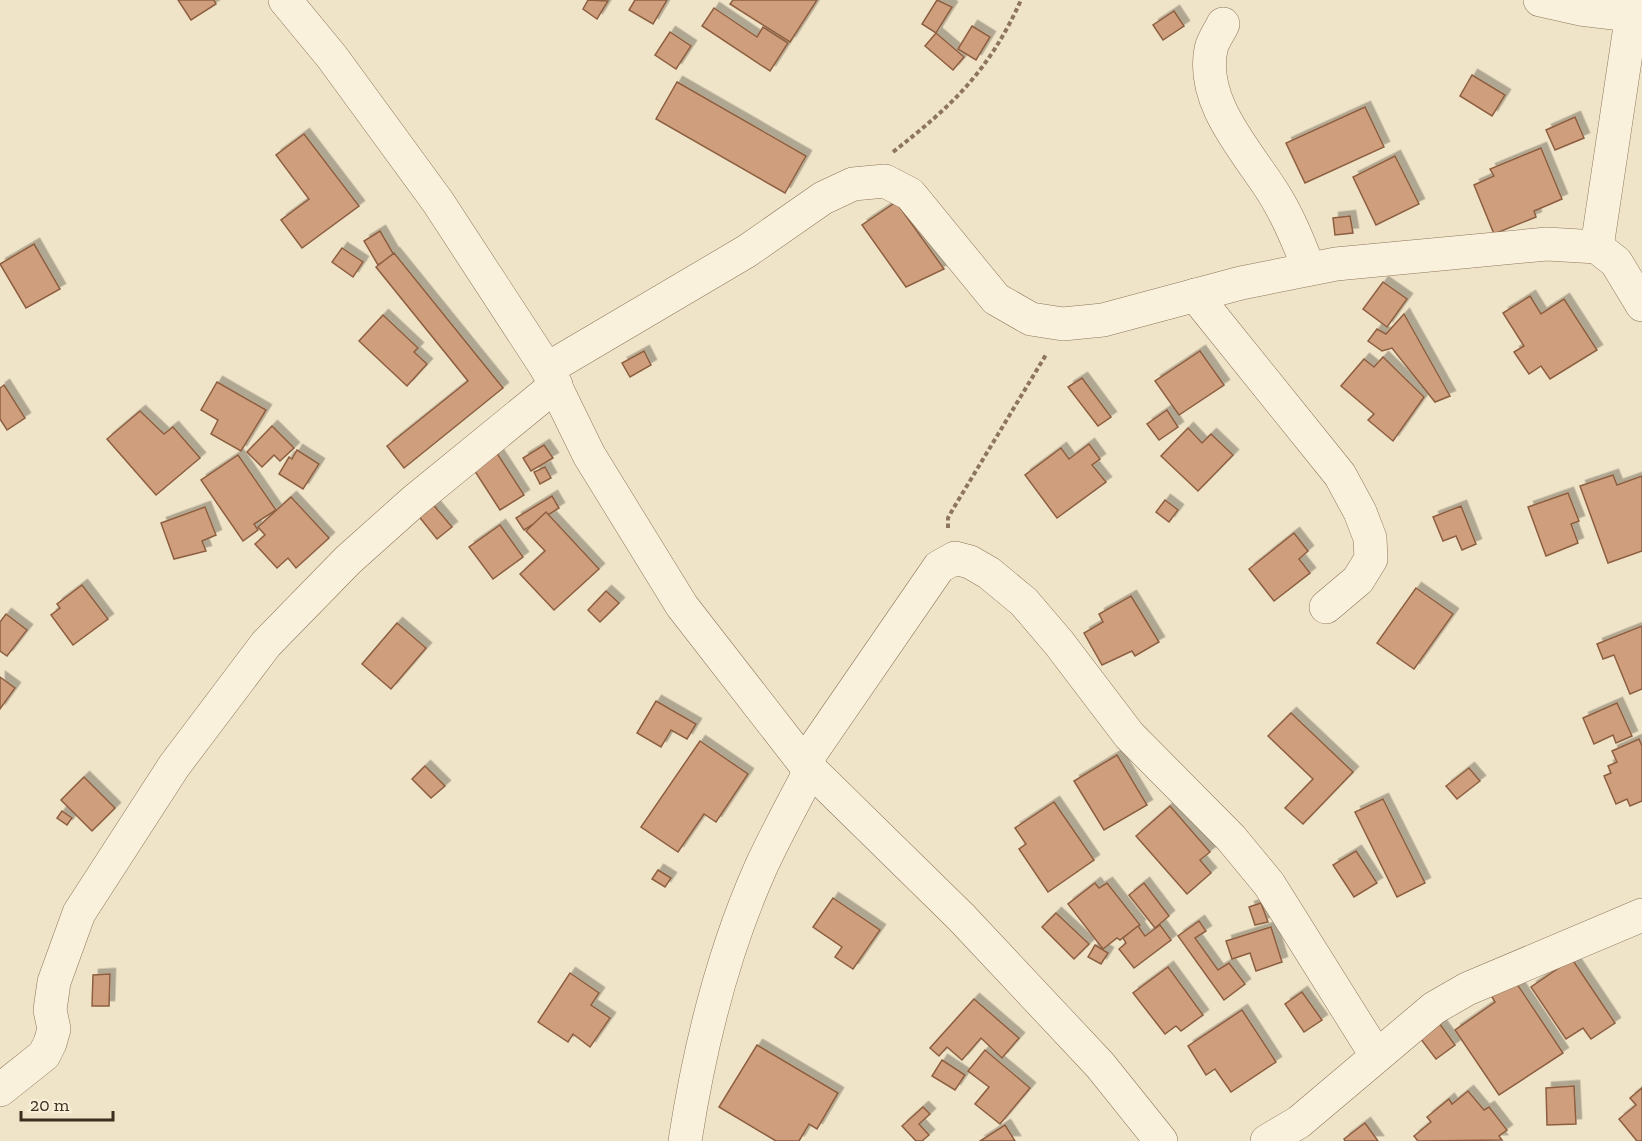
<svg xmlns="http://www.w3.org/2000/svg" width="1642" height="1141" font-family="'Zilla Slab',serif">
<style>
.building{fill:#cf9f7d;stroke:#8d5f41;stroke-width:1.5;filter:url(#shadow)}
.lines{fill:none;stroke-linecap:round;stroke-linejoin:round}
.minor-casing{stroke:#8d765c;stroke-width:34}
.path{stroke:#8d765c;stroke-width:4;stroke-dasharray:4.5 3;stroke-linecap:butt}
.minor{stroke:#faf1dc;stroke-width:33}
</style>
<defs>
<filter id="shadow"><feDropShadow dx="5.5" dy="-5.5" stdDeviation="0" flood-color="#0004"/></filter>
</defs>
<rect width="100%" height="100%" fill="#f0e4c8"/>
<g class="building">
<path d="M178,0H214L216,4L191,20Z"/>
<path d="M588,0L608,1L597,19L583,9Z"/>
<path d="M635,0H667L653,24L629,10Z"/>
<path d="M733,0H817L790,42L730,4Z"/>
<path d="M937,0L952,7L936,33L922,24Z"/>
<path d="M714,8L757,37L763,27L788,43L770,71L702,26Z"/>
<path d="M1174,11L1184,26L1163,40L1153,25Z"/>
<path d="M972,26L990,37L976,60L958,49Z"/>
<path d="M670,32L691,46L676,69L655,55Z"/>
<path d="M936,33L964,57L953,70L925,46Z"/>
<path d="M1472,75L1505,95L1492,116L1460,96Z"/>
<path d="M677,82L806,156L785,193L656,119Z"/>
<path d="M1365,107L1384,147L1305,183L1286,143Z"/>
<path d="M1575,117L1584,138L1555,150L1546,130Z"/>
<path d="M304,134L359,206L302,248L281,220L309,199L276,155Z"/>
<path d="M1541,148L1562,199L1534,211L1536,217L1494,234L1474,185L1494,176L1490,169Z"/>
<path d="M1395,156L1419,204L1376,225L1353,177Z"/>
<path d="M896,202L944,269L906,287L862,225Z"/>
<path d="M1350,216L1353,233L1335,235L1333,218Z"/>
<path d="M380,231L394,255L378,265L364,241Z"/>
<path d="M34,244L60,289L26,308L0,264Z"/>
<path d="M342,248L363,262L353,277L332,262Z"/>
<path d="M394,253L503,388L404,468L387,446L468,381L376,267Z"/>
<path d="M1383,282L1407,299L1387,327L1363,309Z"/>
<path d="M1530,296L1541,314L1564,299L1597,350L1550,379L1541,366L1529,374L1514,352L1524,346L1503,313Z"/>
<path d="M1404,314L1450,396L1435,402L1392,348L1382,351L1368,341L1377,329L1386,334Z"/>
<path d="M383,315L418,348L414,352L427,364L407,386L359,341Z"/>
<path d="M644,351L651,365L630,377L622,363Z"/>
<path d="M1200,351L1224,385L1179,415L1155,381Z"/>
<path d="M1383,357L1424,397L1393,441L1368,420L1374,414L1341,386L1364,359L1374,367Z"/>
<path d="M1082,378L1111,417L1098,426L1068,387Z"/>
<path d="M217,382L266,410L241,451L211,434L218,420L201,410Z"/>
<path d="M4,385L25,418L7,430L0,419V388Z"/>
<path d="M1167,410L1178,427L1159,440L1147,424Z"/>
<path d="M140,411L164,434L173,427L200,458L156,495L107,439Z"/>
<path d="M272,426L294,448L280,461L274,455L262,467L247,452Z"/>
<path d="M1188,428L1202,443L1211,434L1233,455L1198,491L1161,456Z"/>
<path d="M491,444L524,495L500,510L467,459Z"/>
<path d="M1089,444L1100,459L1092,465L1106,482L1057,518L1025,475L1061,448L1069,459Z"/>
<path d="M544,445L553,458L531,471L523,458Z"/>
<path d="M297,450L319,464L303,489L279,474L289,457L292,459Z"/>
<path d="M238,455L276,510L254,524L258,530L243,541L201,480Z"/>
<path d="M545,467L551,478L540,484L534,472Z"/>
<path d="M1613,475L1617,485L1642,476V551L1608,563L1580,486Z"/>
<path d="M1568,493L1579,521L1571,524L1578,543L1546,556L1528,507Z"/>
<path d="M552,496L559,508L524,530L516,518Z"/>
<path d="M291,497L329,538L296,568L288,558L277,568L255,544L265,535L258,527Z"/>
<path d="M1165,500L1178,510L1169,522L1156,512Z"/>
<path d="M431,502L452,527L437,539L417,514Z"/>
<path d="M1461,506L1476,544L1462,550L1456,536L1443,541L1433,517Z"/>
<path d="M205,507L216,535L202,541L206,551L174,559L161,523Z"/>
<path d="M546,512L599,569L554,610L520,574L545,551L526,531Z"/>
<path d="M500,525L523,557L493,579L469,547Z"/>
<path d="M1294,533L1308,551L1299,559L1310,573L1274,601L1249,569Z"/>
<path d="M82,585L108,619L73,645L51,615L60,608L57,604Z"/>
<path d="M1416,588L1453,614L1414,669L1377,643Z"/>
<path d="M606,591L619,603L600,622L588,610Z"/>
<path d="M1131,596L1159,642L1135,656L1132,651L1102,665L1084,633L1103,622L1099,614Z"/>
<path d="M6,614L27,630L7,656L0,651V622Z"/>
<path d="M397,623L426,648L391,689L362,664Z"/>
<path d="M1642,626V689L1630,694L1614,655L1603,659L1597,644Z"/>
<path d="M0,677L15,688L0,709Z"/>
<path d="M656,701L696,724L687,739L671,730L661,747L637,733Z"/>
<path d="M1617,703L1632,736L1616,743L1613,735L1594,744L1583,718Z"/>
<path d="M1291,713L1353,772L1303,824L1285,808L1313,779L1268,736Z"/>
<path d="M1639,739L1642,746V801L1630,806L1627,799L1616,804L1604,776L1611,773L1608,766L1617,762L1612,751Z"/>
<path d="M700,741L748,774L716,822L704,814L678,852L641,827Z"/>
<path d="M1117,755L1147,805L1104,830L1074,781Z"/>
<path d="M425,766L445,786L431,798L412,779Z"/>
<path d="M1469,768L1480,781L1457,799L1446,786Z"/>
<path d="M84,777L115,808L92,831L61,800Z"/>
<path d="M1383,799L1425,883L1397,897L1355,812Z"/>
<path d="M1054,802L1094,860L1048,892L1019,849L1026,844L1015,828Z"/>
<path d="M1170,806L1210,852L1200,860L1211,873L1187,894L1136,836Z"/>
<path d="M62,811L72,818L67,825L57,818Z"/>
<path d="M1356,851L1377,883L1354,897L1333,865Z"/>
<path d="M658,870L671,878L665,887L652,879Z"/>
<path d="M1095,883L1099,888L1107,883L1140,925L1120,940L1117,938L1103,949L1068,904Z"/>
<path d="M1144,883L1169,916L1155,928L1129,895Z"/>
<path d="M833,898L880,930L853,969L835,957L842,947L813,927Z"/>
<path d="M1261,903L1268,922L1255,925L1249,907Z"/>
<path d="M1056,913L1089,944L1074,959L1042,927Z"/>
<path d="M1199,921L1206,931L1195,938L1218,970L1229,963L1245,984L1224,1000L1178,936Z"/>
<path d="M1160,925L1171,940L1134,968L1119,949L1126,943L1123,938L1138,926L1145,936Z"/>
<path d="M1271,927L1282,962L1256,971L1250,953L1232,959L1226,941Z"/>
<path d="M1095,945L1108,953L1101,964L1088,957Z"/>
<path d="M1572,959L1615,1023L1591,1039L1583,1028L1566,1039L1531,987Z"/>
<path d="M1168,967L1203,1015L1181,1031L1176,1026L1165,1034L1133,993Z"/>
<path d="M570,973L599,993L591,1005L610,1018L590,1047L573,1034L568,1042L538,1022Z"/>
<path d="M110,974L109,1006H92L93,975Z"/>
<path d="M1511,975L1563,1053L1499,1095L1455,1030L1495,1002L1488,990Z"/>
<path d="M1302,992L1322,1020L1304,1032L1285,1004Z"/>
<path d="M974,999L1019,1038L1002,1058L981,1038L962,1060L947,1047L939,1056L930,1048Z"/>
<path d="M1242,1010L1276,1062L1231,1092L1215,1069L1206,1075L1188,1046Z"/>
<path d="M1437,1020L1455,1045L1436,1059L1417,1034Z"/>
<path d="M757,1045L838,1093L817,1129L809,1124L799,1141H776L719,1107Z"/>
<path d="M985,1050L1030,1088L1000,1124L975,1104L989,1087L968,1071Z"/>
<path d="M942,1060L965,1075L955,1090L932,1076Z"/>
<path d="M1574,1086L1576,1124L1547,1125L1546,1088Z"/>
<path d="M1642,1088V1141H1637L1619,1119L1636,1105L1630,1098Z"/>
<path d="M1468,1091L1484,1110L1489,1107L1507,1130L1499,1136L1502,1140L1418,1141L1414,1136L1431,1122L1427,1117L1449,1099L1452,1104Z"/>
<path d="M923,1107L930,1114L919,1124L929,1135L922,1141H916L902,1126Z"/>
<path d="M1365,1123L1378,1141H1345L1344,1139Z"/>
<path d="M1005,1125L1015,1141H980Z"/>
</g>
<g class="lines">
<defs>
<g id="minor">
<path d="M285,0L332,57L438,202L547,369L589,455L682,606L804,763L961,917L1100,1065L1161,1141"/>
<path d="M1540,0L1580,9L1630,15"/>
<path d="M1223,24C1220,31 1213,40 1211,49C1200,103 1248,152 1274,194C1289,218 1299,243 1309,269"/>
<path d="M1597,247L1634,0"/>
<path d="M1195,295L1340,475L1360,512L1370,538L1371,559L1358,580L1326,607"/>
<path d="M547,369L747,251L823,198L853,184L885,181L910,194L996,299L1031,319L1063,324L1103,320L1241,283L1336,264L1547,244L1597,247L1616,262L1642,305"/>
<path d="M804,763L939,567L955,558L970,562L989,573L1024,602L1059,643L1129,735L1231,838L1269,884L1376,1055"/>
<path d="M0,1090L44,1055L50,1043L54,1029L50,1010L54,982L79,913L174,766L266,644L348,560L414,501L556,385"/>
<path d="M685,1141C699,1050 723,952 761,867C776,834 794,802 811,769"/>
<path d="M1267,1141L1299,1122L1434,1008L1467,989L1642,915"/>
</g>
</defs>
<use href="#minor" class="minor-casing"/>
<g class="path">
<path d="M893,152C953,105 989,71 1021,0"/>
<path d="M948,528V518L953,509L1047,353"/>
</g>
<use href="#minor" class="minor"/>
</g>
<path d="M21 1111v9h92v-9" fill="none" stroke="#3d2e20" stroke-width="3"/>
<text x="30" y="1111" font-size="18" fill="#3d2e20" stroke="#f7eed8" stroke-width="4.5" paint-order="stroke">20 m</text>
</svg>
